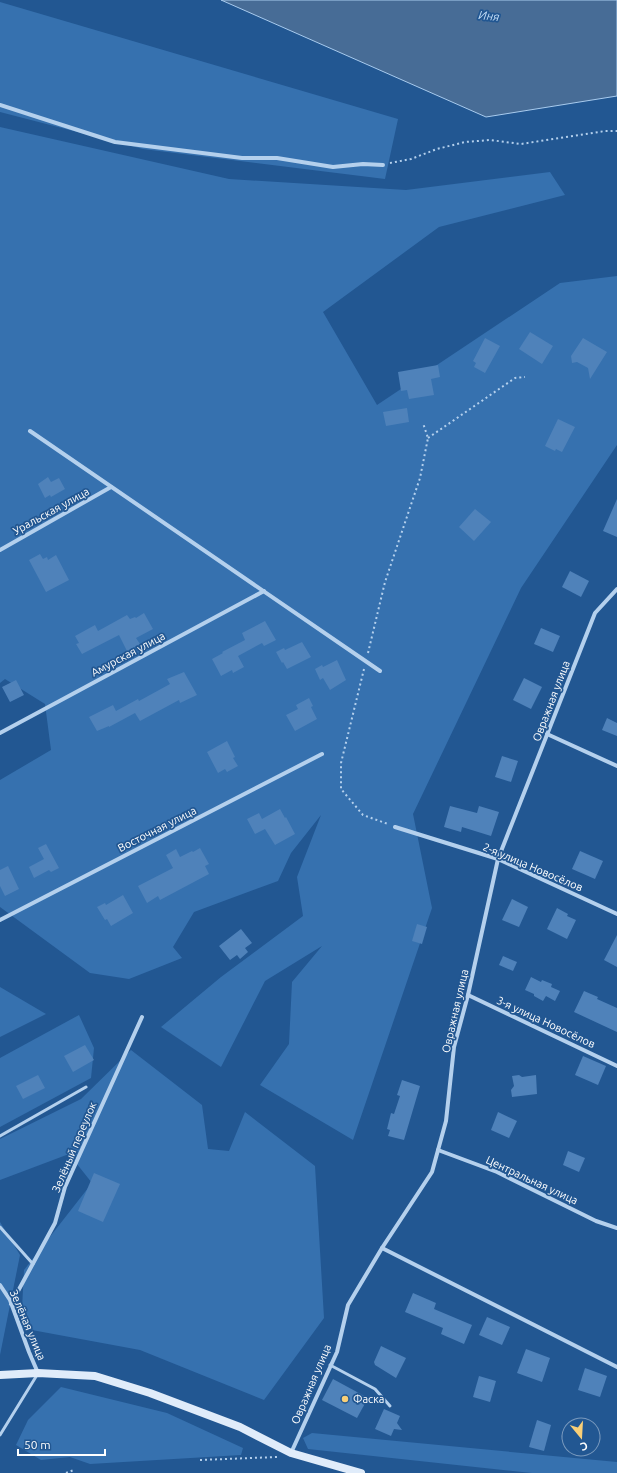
<svg xmlns="http://www.w3.org/2000/svg" width="617" height="1473" font-family="Ubuntu,sans-serif">
<style>
.green{fill:#3671af}
.water{fill:#476c96;stroke:#a8cbee}
.building{fill:#4f82ba}
.lines{fill:none;stroke-linecap:round;stroke-linejoin:round}
.path{stroke:#b4d0ed;stroke-width:2;stroke-dasharray:2 3;stroke-linecap:butt}
.lane{stroke:#b4d0ed;stroke-width:3}
.street{stroke:#b4d0ed;stroke-width:4}
.secondary{stroke:#e0ecfa;stroke-width:8}
.poi-dot{fill:#f9cf77;stroke:#225792;stroke-width:1.5}
.labels{text-anchor:middle;stroke-width:3.5;stroke-linejoin:round;paint-order:stroke}
.street-label{font-size:11px;fill:#fff;stroke:#225792}
.poi-label{font-size:11px;fill:#fff;stroke:#225792;text-anchor:start}
.water-label{font-size:12px;font-style:italic;fill:#c0daf4;stroke:#225792}
</style>
<rect width="100%" height="100%" fill="#225792"/>
<g class="green">
<path d="M0,2L398,119L385,179L143,149L0,112Z"/>
<path d="M0,127L229,179L406,190L550,172L565,195L439,227L323,312L377,405L560,283L617,276V445L521,588L413,814L432,908L353,1140L260,1085L289,1044L292,982L322,946L265,981L221,1067L161,1027L221,977L303,916L297,877L321,815L291,853L278,881L194,912L173,947L182,958L129,979L90,973L0,907V780L51,750L45,704L5,679L0,683Z"/>
<path d="M0,987L46,1014L0,1037Z"/>
<path d="M79,1015L94,1048L91,1078L0,1127V1058Z"/>
<path d="M131,1050L202,1105L208,1149L229,1151L245,1112L315,1166L324,1318L264,1400L140,1350L21,1328L24,1270L92,1183L69,1154L0,1180V1139L81,1099Z"/>
<path d="M0,1222L20,1255L0,1355Z"/>
<path d="M61,1387L167,1413L243,1448L241,1455L90,1464L70,1457L41,1460L16,1445L28,1420Z"/>
<path d="M312,1433L617,1462V1473H532L308,1449L303,1438Z"/>
</g>
<path class="water" d="M221,0H617V96L486,117Z"/>
<g class="building">
<path d="M530,332L553,346L542,364L519,349Z"/>
<path d="M485,338L500,346L485,373L474,367L476,363L473,361Z"/>
<path d="M583,338L607,352L590,379L588,368L577,362L572,363L571,356Z"/>
<path d="M438,365L440,377L431,379L434,395L409,399L407,390L401,391L398,372Z"/>
<path d="M407,408L409,422L386,426L383,412Z"/>
<path d="M558,419L575,427L562,452L556,449L555,451L545,446Z"/>
<path d="M48,477L51,482L59,478L65,489L51,497L50,495L45,498L38,484Z"/>
<path d="M617,499V537L603,531Z"/>
<path d="M475,509L491,522L474,541L459,527Z"/>
<path d="M40,554L43,559L47,557L48,560L56,555L69,580L46,592L29,560Z"/>
<path d="M570,571L589,581L581,597L562,587Z"/>
<path d="M144,613L153,629L136,638L140,644L127,651L119,635L82,654L76,644L79,643L75,636L95,625L98,631L127,615L130,619L135,617L136,618Z"/>
<path d="M265,621L276,640L264,646L262,643L238,656L244,667L233,673L232,670L221,676L212,659L223,653L222,652L245,640L242,633Z"/>
<path d="M541,628L560,636L553,652L534,644Z"/>
<path d="M302,642L311,657L287,669L283,662L282,663L276,652L284,648L285,650Z"/>
<path d="M337,660L346,680L330,690L323,678L320,680L315,669L322,665L323,667Z"/>
<path d="M184,672L197,695L180,703L179,700L140,721L135,713L109,727V726L97,731L89,717L113,705L116,711L138,699L139,701L170,684L167,679Z"/>
<path d="M524,678L542,687L531,709L513,700Z"/>
<path d="M16,680L24,695L10,702L2,687Z"/>
<path d="M309,698L313,706L311,707L317,719L295,731L286,715L298,709L296,705Z"/>
<path d="M607,718L617,723V736L602,730Z"/>
<path d="M227,741L235,757L233,758L238,766L227,772L225,769L218,773L207,752Z"/>
<path d="M502,756L518,761L511,782L495,777Z"/>
<path d="M450,806L477,813L479,806L499,812L491,836L462,827L461,832L444,827Z"/>
<path d="M280,809L285,818L286,817L295,834L275,845L265,829L255,834L247,819L259,813L262,819Z"/>
<path d="M46,844L59,868L51,872L49,870L34,878L29,867L44,859L38,848Z"/>
<path d="M200,848L209,864L205,866L209,874L160,900L158,896L147,903L138,886L173,868L166,855L176,849L180,857L192,851L193,852Z"/>
<path d="M580,851L603,861L595,879L572,869Z"/>
<path d="M8,866L19,889L5,896L0,886V870Z"/>
<path d="M123,895L133,913L111,926L107,919L105,920L97,907L105,903L106,905Z"/>
<path d="M512,899L528,907L519,927L502,920Z"/>
<path d="M557,908L568,914L567,916L576,920L567,939L547,929Z"/>
<path d="M417,924L427,927L422,944L412,941Z"/>
<path d="M241,929L252,943L245,948L248,952L240,959L237,955L230,960L219,946Z"/>
<path d="M617,935V967L604,960Z"/>
<path d="M503,956L517,962L513,971L499,965Z"/>
<path d="M531,977L541,982L542,980L552,984L551,987L560,991L555,1001L546,996L543,1001L534,996V994L525,990Z"/>
<path d="M584,991L598,997L597,999L617,1008V1032L574,1012Z"/>
<path d="M85,1045L94,1060L73,1072L64,1056Z"/>
<path d="M583,1056L606,1066L598,1085L575,1075Z"/>
<path d="M38,1075L45,1088L23,1099L16,1086Z"/>
<path d="M519,1075L522,1077L536,1075L537,1094L512,1097L511,1090L514,1086L512,1076Z"/>
<path d="M402,1080L420,1086L404,1140L388,1136L390,1130L387,1129L391,1113L394,1114L400,1096L397,1095Z"/>
<path d="M498,1112L517,1121L509,1138L491,1130Z"/>
<path d="M568,1151L585,1158L579,1172L563,1165Z"/>
<path d="M94,1173L120,1184L103,1222L78,1211Z"/>
<path d="M413,1293L436,1303L434,1309L472,1325L464,1344L441,1334L443,1328L405,1312Z"/>
<path d="M487,1317L510,1327L502,1345L479,1335Z"/>
<path d="M381,1346L406,1358L396,1378L375,1365L374,1362Z"/>
<path d="M526,1349L550,1358L542,1382L517,1373Z"/>
<path d="M585,1368L607,1376L600,1397L578,1390Z"/>
<path d="M479,1376L496,1381L490,1402L473,1397Z"/>
<path d="M333,1379L368,1398L357,1418L322,1400Z"/>
<path d="M384,1409L400,1416L397,1423L402,1430L394,1429L391,1436L375,1429Z"/>
<path d="M537,1420L551,1425L544,1451L529,1447Z"/>
</g>
<g class="lines">
<g class="path">
<path d="M390,163L411,159L437,149L465,142L490,140L521,144L605,131H617"/>
<path d="M428,438L515,378L525,377"/>
<path d="M368,653L385,582L420,478L428,438L423,423"/>
<path d="M364,669L341,763V789L363,815L388,824"/>
<path d="M200,1460L277,1457"/>
<path d="M66,1473L74,1470"/>
</g>
<g class="lane">
<path d="M0,1136L86,1087"/>
<path d="M0,1227L33,1264"/>
<path d="M330,1365L375,1389L390,1406"/>
<path d="M0,1435L37,1375"/>
</g>
<g class="street">
<path d="M0,105L115,142L242,158H277L333,167L363,164L383,165"/>
<path d="M30,431L380,671"/>
<path d="M0,550L111,487"/>
<path d="M0,733L264,591"/>
<path d="M547,734L617,766"/>
<path d="M395,827L498,859L617,914"/>
<path d="M0,920L322,754"/>
<path d="M468,995L617,1066"/>
<path d="M438,1150L497,1172L596,1221L617,1228"/>
<path d="M382,1248L617,1367"/>
<path d="M0,1285L10,1300L29,1352L38,1373"/>
<path d="M11,1304L55,1223L65,1187L142,1017"/>
<path d="M291,1453L337,1352L348,1305L382,1248L432,1172L446,1121L454,1047L468,995L498,859L595,613L617,589"/>
</g>
<path class="secondary" d="M0,1375L38,1373L95,1376L150,1393L240,1427L291,1453L361,1473"/>
</g>
<circle class="poi-dot" cx="345" cy="1399" r="4"/>
<g class="labels">
<g class="street-label">
<text transform="translate(51 511) rotate(-29)" y="4">Уральская улица</text>
<text transform="translate(128 654) rotate(-28)" y="4">Амурская улица</text>
<text transform="translate(551 701) rotate(-69)" y="4">Овражная улица</text>
<text transform="translate(157 829) rotate(-27)" y="4">Восточная улица</text>
<text transform="translate(533 867) rotate(23)" y="4">2-я улица Новосёлов</text>
<text transform="translate(455 1011) rotate(-77)" y="4">Овражная улица</text>
<text transform="translate(546 1022) rotate(25)" y="4">3-я улица Новосёлов</text>
<text transform="translate(74 1147) rotate(-67)" y="4">Зелёный переулок</text>
<text transform="translate(532 1180) rotate(25)" y="4">Центральная улица</text>
<text transform="translate(28 1325) rotate(67)" y="4">Зелёная улица</text>
<text transform="translate(311 1384) rotate(-67)" y="4">Овражная улица</text>
</g>
<g class="poi-label">
<text x="353" y="1403">Фаска</text>
</g>
<g class="water-label">
<text transform="translate(489 16) rotate(6)" y="4">Иня</text>
</g>
</g>
<g transform="translate(581 1437) rotate(162)"><circle r="19" fill="#225792" stroke="#7a9abe"/>
<path d="M0-3L7 15L0 10L-7 15Z" fill="#f9cf77"/>
<text y="-6" font-size="11" font-weight="bold" text-anchor="middle" fill="#ffffff">С</text>
</g>
<path d="M18 1449v6h87v-6" fill="none" stroke="#ffffff" stroke-width="2"/>
<text x="24" y="1449" font-size="12" fill="#ffffff" stroke="#225792" stroke-width="3" paint-order="stroke">50 m</text>
</svg>
